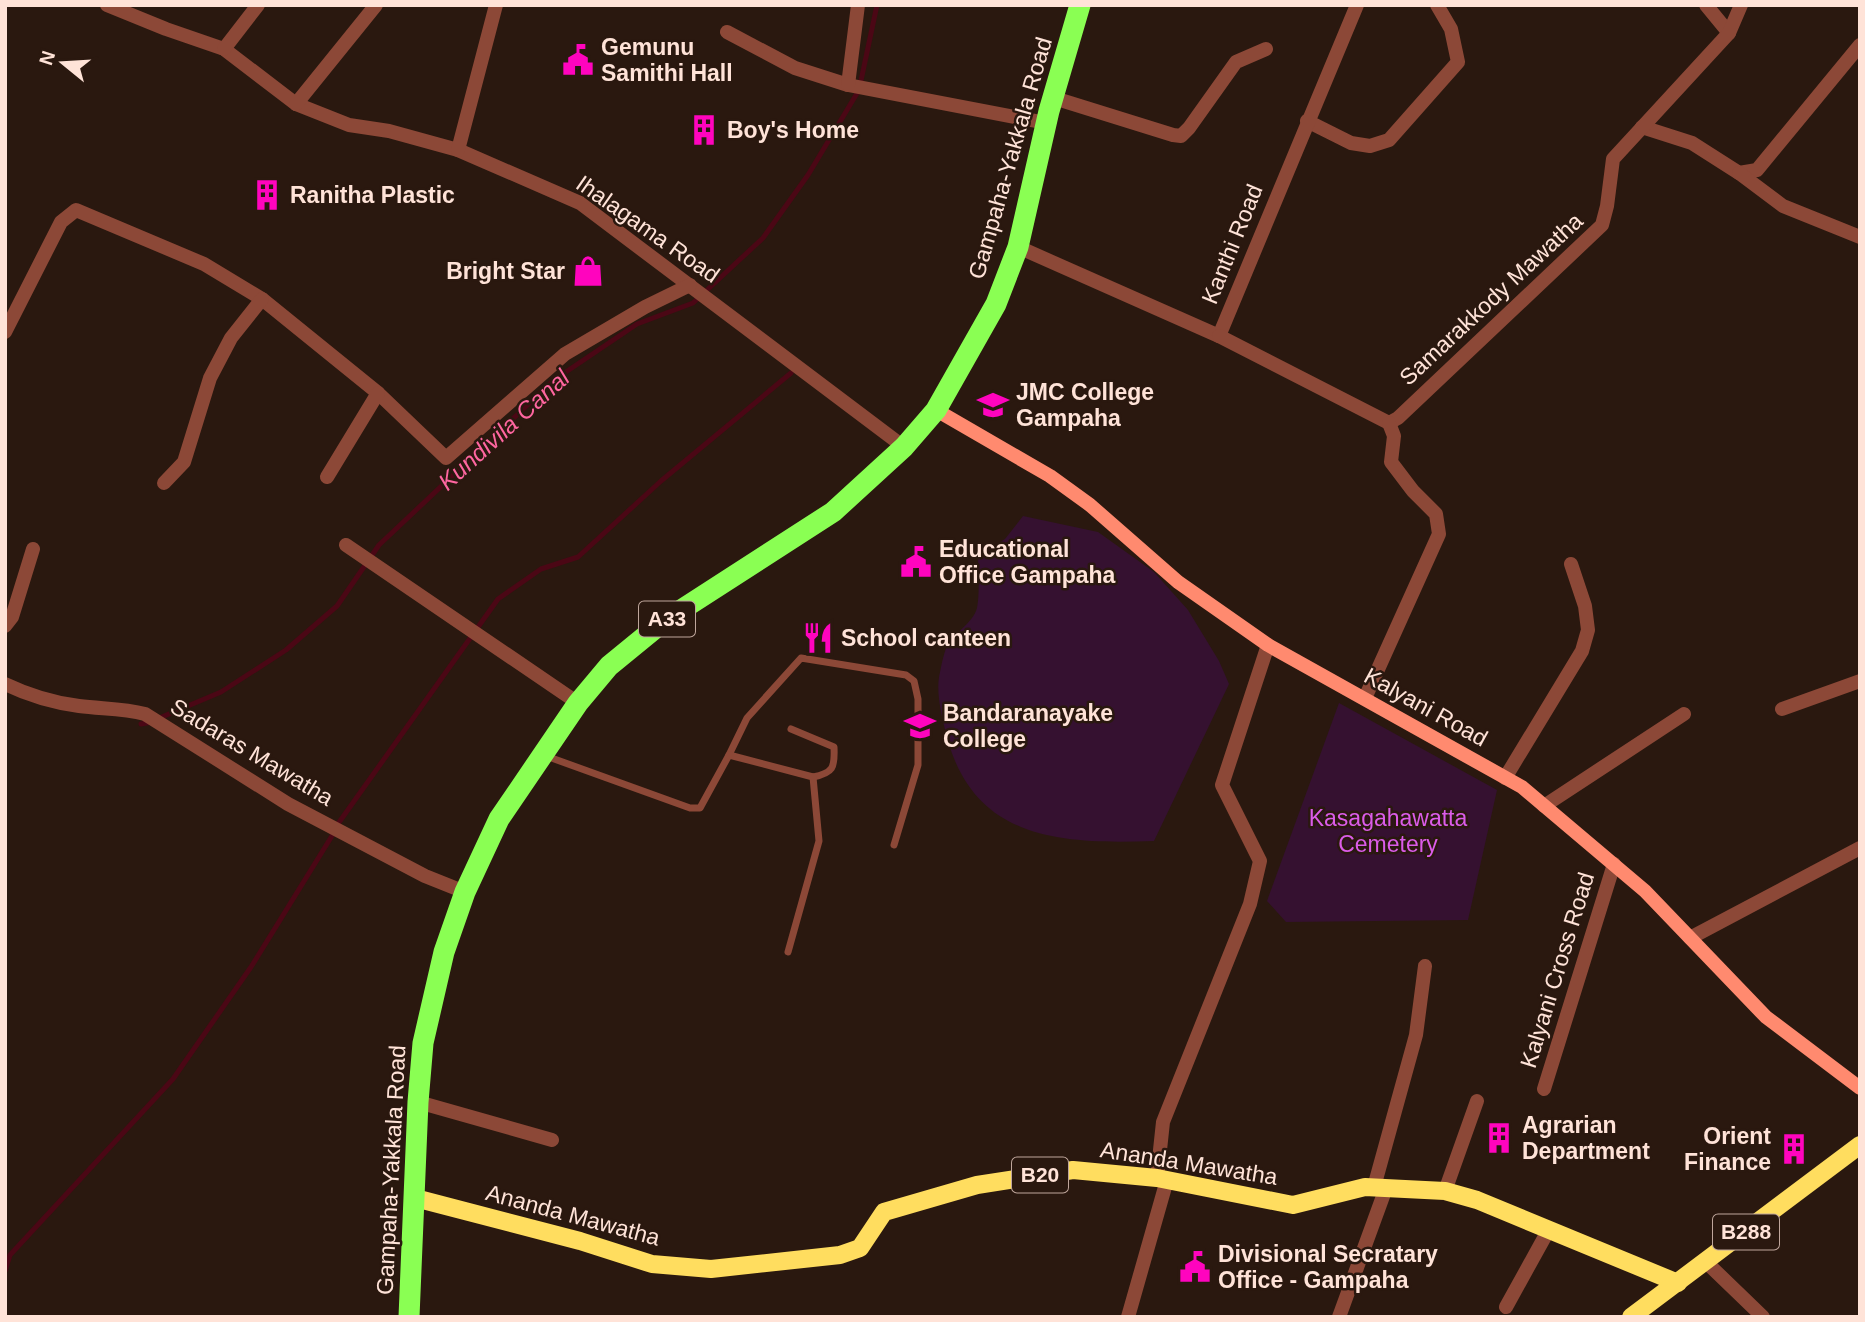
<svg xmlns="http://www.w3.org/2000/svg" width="1865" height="1322" font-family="Helvetica,sans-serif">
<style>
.green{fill:#351130}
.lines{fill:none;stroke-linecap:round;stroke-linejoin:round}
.stream{stroke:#4b0715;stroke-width:5}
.lane{stroke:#8c4837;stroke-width:7}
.street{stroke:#8c4837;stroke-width:14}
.secondary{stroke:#ff8a6f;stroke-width:14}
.primary{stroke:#ffdd5f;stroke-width:18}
.highway{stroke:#8aff53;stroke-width:21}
.labels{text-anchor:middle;stroke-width:5;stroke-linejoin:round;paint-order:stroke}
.shield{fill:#2a180f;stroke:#bfa69c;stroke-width:2}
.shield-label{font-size:21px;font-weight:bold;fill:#ffe3d8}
.poi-label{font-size:23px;font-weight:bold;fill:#ffe3d8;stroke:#2a180f;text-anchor:start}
.street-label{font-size:23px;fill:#ffe3d8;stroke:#2a180f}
.park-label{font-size:23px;fill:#db5ce8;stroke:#2a180f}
.water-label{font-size:24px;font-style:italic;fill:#ff66a0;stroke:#2a180f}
</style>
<rect width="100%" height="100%" fill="#2a180f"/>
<g class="green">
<path d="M1023,516L1098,532L1154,572L1188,610L1219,661L1229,684L1154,841C1066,844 977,842 948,741C943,722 936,696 939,677C941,668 943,655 947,646C954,633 973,623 977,608C980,592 978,571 978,555L1005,539Z"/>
<path d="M1339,703L1497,790L1468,920L1286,922L1267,901Z"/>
</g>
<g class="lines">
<g class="stream">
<path d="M157,719L221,692L286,650L337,606L379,545L554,380L637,324L693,303L763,238L808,175L859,90L877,5"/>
<path d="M141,724L152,722"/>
<path d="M335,828L498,599L541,569L578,557L661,481L791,373"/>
<path d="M5,1271L10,1255L173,1079L251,967L335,831"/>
</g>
<g class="lane">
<path d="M791,729L834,747C835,768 833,773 813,777"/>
<path d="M729,755L747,718L801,658L906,675L914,681L918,699V765L894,845"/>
<path d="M546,756L690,808H700L729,755L813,777L819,841L788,952"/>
</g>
<g class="street">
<path d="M107,5L166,29L224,49L296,104L349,125L389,131L458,150L580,203L904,447"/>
<path d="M1706,5L1729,33"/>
<path d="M727,32L795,68L848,85L1046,123"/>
<path d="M224,49L258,5"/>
<path d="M848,85L858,5"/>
<path d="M1054,98L1173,135L1181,136L1189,128L1236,62L1266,49"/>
<path d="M296,104L376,5"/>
<path d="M1307,121L1351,143L1370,146L1389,140L1458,62L1451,29L1437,5"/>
<path d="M1642,127L1692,143L1739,173L1757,170L1860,45"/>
<path d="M458,150L496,5"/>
<path d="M1739,173L1783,206L1860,237"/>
<path d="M1018,247L1219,336L1357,5"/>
<path d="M5,332L61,222L76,210L204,264L262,299L378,393L446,458L565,354L645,307L690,285"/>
<path d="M1219,336L1389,423L1398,418L1602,225L1607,206L1613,159L1729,33L1741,5"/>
<path d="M327,477L378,393"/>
<path d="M164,483L184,462L210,378L231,338L262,299"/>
<path d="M346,545L578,703"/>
<path d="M5,626L12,617L33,549"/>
<path d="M5,684C28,695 55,703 79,706C102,709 123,708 145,714L288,804L425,876L465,892"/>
<path d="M1365,698L1439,534L1436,514L1413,491L1391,462L1394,436L1389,423"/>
<path d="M1782,709L1860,681"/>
<path d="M1505,778L1582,651L1588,630L1585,606L1571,564"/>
<path d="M1544,806L1684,714"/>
<path d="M1690,938L1860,848"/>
<path d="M1544,1089L1614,864"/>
<path d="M418,1102L552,1140"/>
<path d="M1157,1178L1163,1122L1250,904L1260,861L1222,785L1268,645"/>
<path d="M1374,1187L1416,1035L1425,966"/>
<path d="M1445,1191L1477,1101"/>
<path d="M1706,1262L1763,1317"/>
<path d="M1506,1307L1548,1231"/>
<path d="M1128,1317L1167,1180"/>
<path d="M1339,1317L1386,1188"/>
</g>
<path class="secondary" d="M936,410L1050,476L1090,505L1178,582L1268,645L1522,787L1645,891L1766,1017L1860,1088"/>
<g class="primary">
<path d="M415,1198L580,1241L652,1264L711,1269L840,1255L860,1248L884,1212L977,1185L1073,1170L1157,1178L1293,1205L1365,1187L1445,1191L1477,1200L1678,1283"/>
<path d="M1631,1317L1860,1145"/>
</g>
<path class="highway" d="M409,1317L418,1102L423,1043L444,952L465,892L499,819L578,703L609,666L664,621L833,512L904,447L936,410L996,304L1018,247L1049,111L1080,5"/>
</g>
<defs>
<symbol id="civic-bare" viewBox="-9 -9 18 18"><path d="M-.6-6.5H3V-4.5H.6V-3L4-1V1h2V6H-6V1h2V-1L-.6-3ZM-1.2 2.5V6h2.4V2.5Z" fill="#ff04be" stroke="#2a180f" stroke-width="2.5" paint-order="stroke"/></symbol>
<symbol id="building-bare" viewBox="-9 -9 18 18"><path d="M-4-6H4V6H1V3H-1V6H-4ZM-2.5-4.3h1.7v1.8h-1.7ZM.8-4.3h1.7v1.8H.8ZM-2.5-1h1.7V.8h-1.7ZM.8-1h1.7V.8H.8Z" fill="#ff04be" stroke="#2a180f" stroke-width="2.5" paint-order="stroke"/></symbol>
<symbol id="shop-bare" viewBox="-9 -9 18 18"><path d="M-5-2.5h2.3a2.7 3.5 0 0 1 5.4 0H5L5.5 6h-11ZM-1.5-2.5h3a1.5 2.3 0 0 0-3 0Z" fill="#ff04be" stroke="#2a180f" stroke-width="2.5" paint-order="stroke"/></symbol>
<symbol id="university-bare" viewBox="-9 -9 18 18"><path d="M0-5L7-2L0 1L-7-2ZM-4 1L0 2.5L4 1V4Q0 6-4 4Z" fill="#ff04be" stroke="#2a180f" stroke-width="2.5" paint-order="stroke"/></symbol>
<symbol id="restaurant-bare" viewBox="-9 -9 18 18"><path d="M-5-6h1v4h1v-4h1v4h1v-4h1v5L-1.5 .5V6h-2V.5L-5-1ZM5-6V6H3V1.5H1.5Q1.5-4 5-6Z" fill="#ff04be" stroke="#2a180f" stroke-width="2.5" paint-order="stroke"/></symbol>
<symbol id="school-bare" viewBox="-9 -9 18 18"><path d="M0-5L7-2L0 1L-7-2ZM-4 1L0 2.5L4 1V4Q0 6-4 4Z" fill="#ff04be" stroke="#2a180f" stroke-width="2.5" paint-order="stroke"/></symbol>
</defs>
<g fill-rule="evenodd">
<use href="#civic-bare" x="556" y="38" width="44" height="44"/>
<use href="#building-bare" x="682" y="108" width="44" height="44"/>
<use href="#building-bare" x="245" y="173" width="44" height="44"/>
<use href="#shop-bare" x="566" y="249" width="44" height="44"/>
<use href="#university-bare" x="971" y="383" width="44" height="44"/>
<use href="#civic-bare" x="894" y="540" width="44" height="44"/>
<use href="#restaurant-bare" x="796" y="616" width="44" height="44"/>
<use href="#school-bare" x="898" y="704" width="44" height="44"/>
<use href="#building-bare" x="1477" y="1116" width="44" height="44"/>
<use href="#building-bare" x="1772" y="1127" width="44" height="44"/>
<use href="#civic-bare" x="1173" y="1245" width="44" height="44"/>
</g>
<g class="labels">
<g class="shield">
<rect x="639" y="601.5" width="56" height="35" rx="5"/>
<rect x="1012" y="1157.5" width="56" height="35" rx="5"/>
<rect x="1713" y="1214.5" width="66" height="35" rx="5"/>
</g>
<g class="shield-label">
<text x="667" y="626">A33</text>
<text x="1040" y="1182">B20</text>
<text x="1746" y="1239">B288</text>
</g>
<g class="poi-label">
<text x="601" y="55">Gemunu<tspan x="601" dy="26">Samithi Hall</tspan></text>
<text x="727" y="138">Boy's Home</text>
<text x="290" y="203">Ranitha Plastic</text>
<text x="565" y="279" text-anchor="end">Bright Star</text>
<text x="1016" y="400">JMC College<tspan x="1016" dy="26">Gampaha</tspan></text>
<text x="939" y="557">Educational<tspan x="939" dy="26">Office Gampaha</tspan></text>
<text x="841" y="646">School canteen</text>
<text x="943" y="721">Bandaranayake<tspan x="943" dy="26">College</tspan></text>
<text x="1522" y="1133">Agrarian<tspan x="1522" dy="26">Department</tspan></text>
<text x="1771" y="1144" text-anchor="end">Orient<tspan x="1771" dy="26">Finance</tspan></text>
<text x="1218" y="1262">Divisional Secratary<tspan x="1218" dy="26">Office - Gampaha</tspan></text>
</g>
<g class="street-label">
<text transform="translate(1010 158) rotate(-74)" y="8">Gampaha-Yakkala Road</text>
<text transform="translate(648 229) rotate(35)" y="8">Ihalagama Road</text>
<text transform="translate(1232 244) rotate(-68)" y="8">Kanthi Road</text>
<text transform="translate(1491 299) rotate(-43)" y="8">Samarakkody Mawatha</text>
<text transform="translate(1426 707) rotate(29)" y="8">Kalyani Road</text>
<text transform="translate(252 752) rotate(31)" y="8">Sadaras Mawatha</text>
<text transform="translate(1557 970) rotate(-73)" y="8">Kalyani Cross Road</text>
<text transform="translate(1189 1163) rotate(9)" y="8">Ananda Mawatha</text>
<text transform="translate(391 1170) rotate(-87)" y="8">Gampaha-Yakkala Road</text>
<text transform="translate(573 1215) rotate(15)" y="8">Ananda Mawatha</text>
</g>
<g class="park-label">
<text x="1388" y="826">Kasagahawatta<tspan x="1388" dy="26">Cemetery</tspan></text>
</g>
<g class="water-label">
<text transform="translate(504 430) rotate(-42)" y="8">Kundivila Canal</text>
</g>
</g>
<rect width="1865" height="1322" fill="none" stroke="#ffe3d8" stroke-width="14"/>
<g transform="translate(63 63) rotate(288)" stroke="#2a180f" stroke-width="5" paint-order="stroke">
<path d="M0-5L12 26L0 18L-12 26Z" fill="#ffe3d8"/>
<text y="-10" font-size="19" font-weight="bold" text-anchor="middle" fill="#ffe3d8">N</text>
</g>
</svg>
